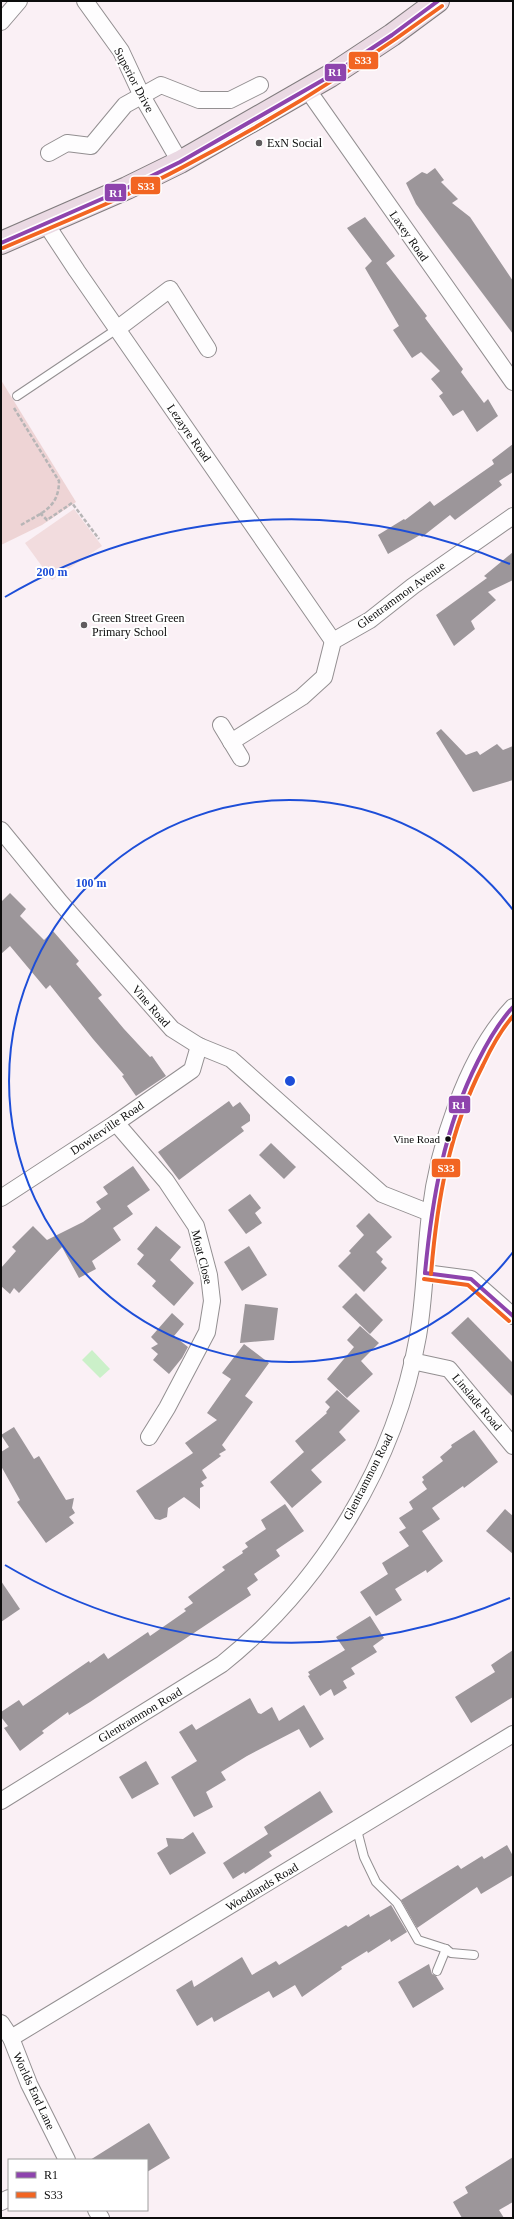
<svg xmlns="http://www.w3.org/2000/svg" width="514" height="2219" font-family="'Times New Roman',serif">
<style>
.green{fill:#eed4d5}
.pitch{fill:#f2dcde}
.water{fill:#cbf0c9}
.building{fill:#9c969a}
.lines{fill:none;stroke-linecap:round;stroke-linejoin:round}
.lane-casing{stroke:#938f91;stroke-width:10}
.street-casing{stroke:#938f91;stroke-width:18}
.primary-casing{stroke:#807c7e;stroke-width:24}
.path{stroke:#b7b5b6;stroke-width:2.5;stroke-dasharray:4 2;stroke-linecap:butt}
.lane{stroke:#fefdfe;stroke-width:8}
.street{stroke:#fefdfe;stroke-width:16}
.primary{stroke:#ead9e3;stroke-width:22}
.bus-1-casing{stroke:#fff;stroke-width:7}
.bus-2-casing{stroke:#fff;stroke-width:7}
.bus-1{stroke:#8e44ad;stroke-width:4}
.bus-2{stroke:#f26522;stroke-width:4}
.ring{fill:none;stroke:#1d4ed8;stroke-width:2}
.poi-dot{fill:#5f5c5e;stroke:#fff;stroke-width:1.5}
.bus-dot{fill:#0c0c0c;stroke:#fff;stroke-width:1.5}
.labels{text-anchor:middle;stroke-width:4;stroke-linejoin:round;paint-order:stroke}
.bus-label{font-size:11px;fill:#0c0c0c;stroke:#fff;text-anchor:end}
.street-label{font-size:12px;fill:#0c0c0c;stroke:#fff}
.poi-label{font-size:12px;fill:#0c0c0c;stroke:#fff;text-anchor:start}
.centre{fill:#1d4ed8;stroke:#fff;stroke-width:2}
.ring-label{font-size:12px;text-anchor:middle;font-weight:bold;fill:#1d4ed8;stroke:#fff;stroke-width:4;stroke-linejoin:round;paint-order:stroke}
.line-badge{stroke:#fff;stroke-width:1.5}
.badge-label{font-size:11px;text-anchor:middle;font-weight:bold;fill:#fff}
</style>
<rect width="100%" height="100%" fill="#faf0f5"/>
<path class="green" d="M1,380L76,502L42,525L1,545Z"/>
<path class="pitch" d="M74,509L102,546L52,580L25,543Z"/>
<path class="water" d="M92,1350L110,1369L100,1378L82,1360Z"/>
<g class="building">
<path d="M435,168L444,180L441,182L458,199L452,203L470,217L513,281V334L435,230L416,204L406,183L422,172L427,174Z"/>
<path d="M365,217L395,256L386,263L427,316L425,318L463,369L461,372L484,403L488,399L498,416L477,432L463,410L453,416L439,396L443,393L431,379L440,371L421,352L412,358L393,330L399,326L365,268L372,261L347,228Z"/>
<path d="M513,444V472L499,481L502,485L455,520L450,515L422,537L420,535L388,554L378,535L404,519L405,520L430,501L434,506L494,464L492,460Z"/>
<path d="M513,552V580L488,592L496,600L471,621L475,629L454,646L436,615L487,578L484,576Z"/>
<path d="M441,729L466,755L477,751L480,755L497,744L503,750L513,746V780L473,792L436,733Z"/>
<path d="M10,893L26,909L20,916L44,940L53,931L79,961L76,964L102,995L98,998L124,1029L150,1057L152,1056L166,1076L136,1096L122,1076L124,1075L93,1039L50,985L46,989L10,946L1,954V902Z"/>
<path d="M229,1101L233,1107L240,1102L250,1115V1121L241,1127L244,1131L179,1180L158,1152Z"/>
<path d="M271,1143L296,1167L284,1179L259,1155Z"/>
<path d="M133,1166L150,1190L127,1206L133,1214L113,1228L121,1240L92,1261L96,1269L79,1278L62,1247L19,1293L14,1288L10,1294L1,1286V1268L16,1251L12,1247L33,1226L47,1240L83,1222L101,1209L96,1202L108,1194L103,1187Z"/>
<path d="M250,1194L261,1208L255,1213L262,1223L246,1234L228,1210Z"/>
<path d="M369,1213L392,1237L376,1252L383,1259L381,1262L387,1268L364,1292L338,1266L351,1253L349,1251L364,1235L356,1226Z"/>
<path d="M156,1226L181,1247L170,1260L194,1283L174,1306L152,1286L156,1281L137,1264L144,1255L137,1249Z"/>
<path d="M249,1246L267,1275L242,1291L224,1262Z"/>
<path d="M356,1293L383,1320L370,1334L342,1307Z"/>
<path d="M245,1304L278,1308L274,1340L240,1343Z"/>
<path d="M172,1313L184,1324L174,1336L188,1347L182,1358L169,1374L153,1360L158,1354L151,1348L158,1344L151,1337Z"/>
<path d="M468,1317L513,1363V1397L451,1333Z"/>
<path d="M360,1326L379,1343L361,1361L373,1374L347,1398L327,1379L354,1347L347,1340Z"/>
<path d="M244,1344L269,1363L245,1396L253,1402L222,1445L226,1450L219,1454L221,1456L202,1470L207,1478L201,1482L204,1486L200,1488V1509L184,1497L168,1508L167,1517L160,1520L155,1519L136,1491L193,1453L185,1443L217,1420L207,1413L231,1379L222,1373Z"/>
<path d="M337,1390L360,1411L339,1432L346,1440L311,1470L322,1482L292,1508L270,1482L304,1452L295,1441L327,1413L326,1412L330,1407L325,1402Z"/>
<path d="M14,1427L34,1459L39,1456L66,1500L74,1498L72,1508L75,1513L69,1517L74,1523L46,1543L17,1502L20,1500L1,1466V1452L9,1447L1,1435Z"/>
<path d="M474,1430L498,1462L464,1488L463,1486L432,1508L440,1519L422,1531L443,1561L427,1573L426,1570L395,1589L402,1600L376,1616L360,1592L388,1574L382,1563L409,1546L399,1532L406,1528L399,1518L413,1509L409,1502L427,1489L422,1482L424,1480L422,1477L443,1461L440,1457L452,1447L451,1445Z"/>
<path d="M285,1504L304,1531L276,1550L280,1556L254,1574L258,1580L247,1588L251,1595L90,1702L69,1715L68,1712L42,1731L44,1733L20,1751L4,1728L8,1726L1,1717V1712L19,1700L23,1706L89,1661L90,1663L104,1653L108,1659L148,1632L150,1636L186,1611L184,1609L193,1603L188,1597L225,1570L222,1567L243,1553L242,1551L248,1547L245,1543L266,1529L261,1520Z"/>
<path d="M505,1509L513,1516V1554L486,1531Z"/>
<path d="M1,1581L20,1609L1,1622Z"/>
<path d="M370,1616L384,1638L373,1646L377,1652L351,1668L355,1674L343,1681L347,1688L334,1696L331,1689L320,1696L308,1676L310,1675L308,1672L345,1650L336,1637Z"/>
<path d="M513,1650V1697L471,1723L455,1697L495,1672L491,1665Z"/>
<path d="M250,1698L258,1713L261,1714L272,1707L279,1721L304,1705L324,1739L310,1748L299,1729L247,1756L221,1772L226,1780L206,1792L213,1807L194,1817L171,1777L197,1761L179,1732L192,1724L196,1730Z"/>
<path d="M146,1761L159,1784L132,1799L119,1777Z"/>
<path d="M320,1791L333,1812L269,1852L272,1856L245,1874L244,1872L233,1879L223,1863L268,1834L264,1827Z"/>
<path d="M193,1832L206,1853L170,1875L157,1853L168,1846L166,1838L183,1839Z"/>
<path d="M507,1845L513,1856V1875L481,1894L477,1887L417,1928L401,1900L458,1865L461,1869L482,1856L484,1859Z"/>
<path d="M391,1905L407,1932L391,1942L390,1939L368,1953L367,1951L341,1967L342,1969L302,1997L295,1985L273,1998L269,1991L214,2022L212,2017L197,2026L176,1990L192,1980L194,1987L242,1957L252,1975L276,1961L279,1965L346,1925L348,1927L369,1914L370,1917Z"/>
<path d="M429,1964L432,1974L436,1976L444,1989L413,2008L398,1982Z"/>
<path d="M149,2123L170,2158L147,2172V2160H90Z"/>
<path d="M513,2157V2202L499,2210L504,2218H462L453,2202L468,2193L465,2187Z"/>
</g>
<g class="lines">
<defs>
<g id="lane">
<path d="M17,396L117,329"/>
<path d="M357,1830L364,1857L376,1882L397,1903L418,1940L446,1949L451,1953L474,1955"/>
<path d="M437,1971L446,1949"/>
</g>
<g id="street">
<path d="M85,1L121,51L142,96L180,162"/>
<path d="M1,22L19,1"/>
<path d="M307,89L513,382"/>
<path d="M49,153L67,143L91,146L125,105L161,85L199,100H230L260,85"/>
<path d="M46,224L77,271L333,641"/>
<path d="M117,329L170,289L208,349"/>
<path d="M221,725L241,758"/>
<path d="M231,742L302,697L324,677L333,641L370,620L413,586L513,516"/>
<path d="M1,830L60,902L172,1029L199,1046L231,1059L382,1194L430,1213"/>
<path d="M116,1123L166,1181L196,1226L209,1275L212,1301L207,1332L167,1408L149,1437"/>
<path d="M1,1198L116,1123L192,1070L199,1046"/>
<path d="M425,1273L471,1279L513,1316"/>
<path d="M412,1361L449,1369L513,1446"/>
<path d="M1,1801L222,1664C322,1584 396,1462 418,1336C425,1296 425,1255 430,1214C438,1147 466,1057 513,1007"/>
<path d="M1,2023L11,2038L29,2084L67,2160"/>
<path d="M11,2038L513,1734"/>
<path d="M1,2202L9,2198"/>
<path d="M96,2210L101,2218"/>
</g>
<path id="primary" d="M1,243L127,188L180,162L330,76L392,35L438,1"/>
</defs>
<use href="#lane" class="lane-casing"/>
<use href="#street" class="street-casing"/>
<use href="#primary" class="primary-casing"/>
<g class="path">
<path d="M14,408L59,481C59,508 41,513 21,525"/>
<path d="M40,513L47,520L72,503L99,539"/>
</g>
<use href="#lane" class="lane"/>
<use href="#street" class="street"/>
<use href="#primary" class="primary"/>
<defs>
<g id="bus-1">
<path d="M1,243L127,188L180,162L330,76L392,35L438,1"/>
<path d="M425,1273C432,1199 444,1128 478,1061C488,1041 498,1023 513,1007"/>
<path d="M425,1273L471,1279L513,1316"/>
</g>
<g id="bus-2">
<path d="M3,248C63,222 125,198 183,167C273,120 360,66 442,6"/>
<path d="M431,1274C437,1201 449,1131 483,1065C491,1048 500,1031 513,1016"/>
<path d="M424,1279L468,1285L509,1321"/>
</g>
</defs>
<use href="#bus-1" class="bus-1-casing"/>
<use href="#bus-2" class="bus-2-casing"/>
<use href="#bus-1" class="bus-1"/>
<use href="#bus-2" class="bus-2"/>
</g>
<g class="ring">
<path d="M513 1252A281 281 0 1 1 513 910"/>
<path d="M510 1598A562 562 0 0 1 5 1565M5 597A562 562 0 0 1 510 564"/>
</g>
<g class="poi-dot">
<circle cx="259" cy="143" r="4"/>
<circle cx="84" cy="625" r="4"/>
</g>
<circle class="bus-dot" cx="448" cy="1139" r="3.5"/>
<g class="labels">
<g class="bus-label">
<text x="440" y="1143">Vine Road</text>
</g>
<g class="street-label">
<text transform="translate(134 80) rotate(62)" y="4">Superior Drive</text>
<text transform="translate(409 236) rotate(55)" y="4">Laxey Road</text>
<text transform="translate(189 433) rotate(55)" y="4">Lezayre Road</text>
<text transform="translate(401 595) rotate(-36)" y="4">Glentrammon Avenue</text>
<text transform="translate(151 1006) rotate(49)" y="4">Vine Road</text>
<text transform="translate(107 1128) rotate(-34)" y="4">Dowlerville Road</text>
<text transform="translate(202 1257) rotate(76)" y="4">Moat Close</text>
<text transform="translate(477 1402) rotate(50)" y="4">Linslade Road</text>
<text transform="translate(368 1477) rotate(-63)" y="4">Glentrammon Road</text>
<text transform="translate(140 1715) rotate(-31)" y="4">Glentrammon Road</text>
<text transform="translate(262 1887) rotate(-31)" y="4">Woodlands Road</text>
<text transform="translate(34 2091) rotate(65)" y="4">Worlds End Lane</text>
</g>
<g class="poi-label">
<text x="267" y="147">ExN Social</text>
<text x="92" y="622">Green Street Green<tspan x="92" dy="14">Primary School</tspan></text>
</g>
</g>
<circle cx="290" cy="1081" r="6" class="centre"/>
<g class="ring-label">
<text x="52" y="576">200 m</text>
<text x="91" y="887">100 m</text>
</g>
<g class="line-badge">
<rect x="348" y="51" width="31" height="19" rx="4" fill="#f26522"/>
<rect x="324" y="63" width="23" height="19" rx="4" fill="#8e44ad"/>
<rect x="130" y="176" width="31" height="19" rx="4" fill="#f26522"/>
<rect x="104" y="183" width="23" height="19" rx="4" fill="#8e44ad"/>
<rect x="448" y="1095" width="23" height="19" rx="4" fill="#8e44ad"/>
<rect x="431" y="1158" width="30" height="20" rx="4" fill="#f26522"/>
</g>
<g class="badge-label">
<text x="363" y="64">S33</text>
<text x="335" y="76">R1</text>
<text x="146" y="190">S33</text>
<text x="116" y="197">R1</text>
<text x="459" y="1109">R1</text>
<text x="446" y="1172">S33</text>
</g>
<rect width="514" height="2219" fill="none" stroke="#0c0c0c" stroke-width="4"/>
<rect x="8" y="2159" width="140" height="52" fill="#ffffff" stroke="#9e9e9e"/>
<rect x="16" y="2172" width="20" height="6" fill="#8e44ad" stroke="#9e9e9e"/>
<text x="44" y="2179" font-size="12" fill="#0c0c0c">R1</text>
<rect x="16" y="2192" width="20" height="6" fill="#f26522" stroke="#9e9e9e"/>
<text x="44" y="2199" font-size="12" fill="#0c0c0c">S33</text>
</svg>
